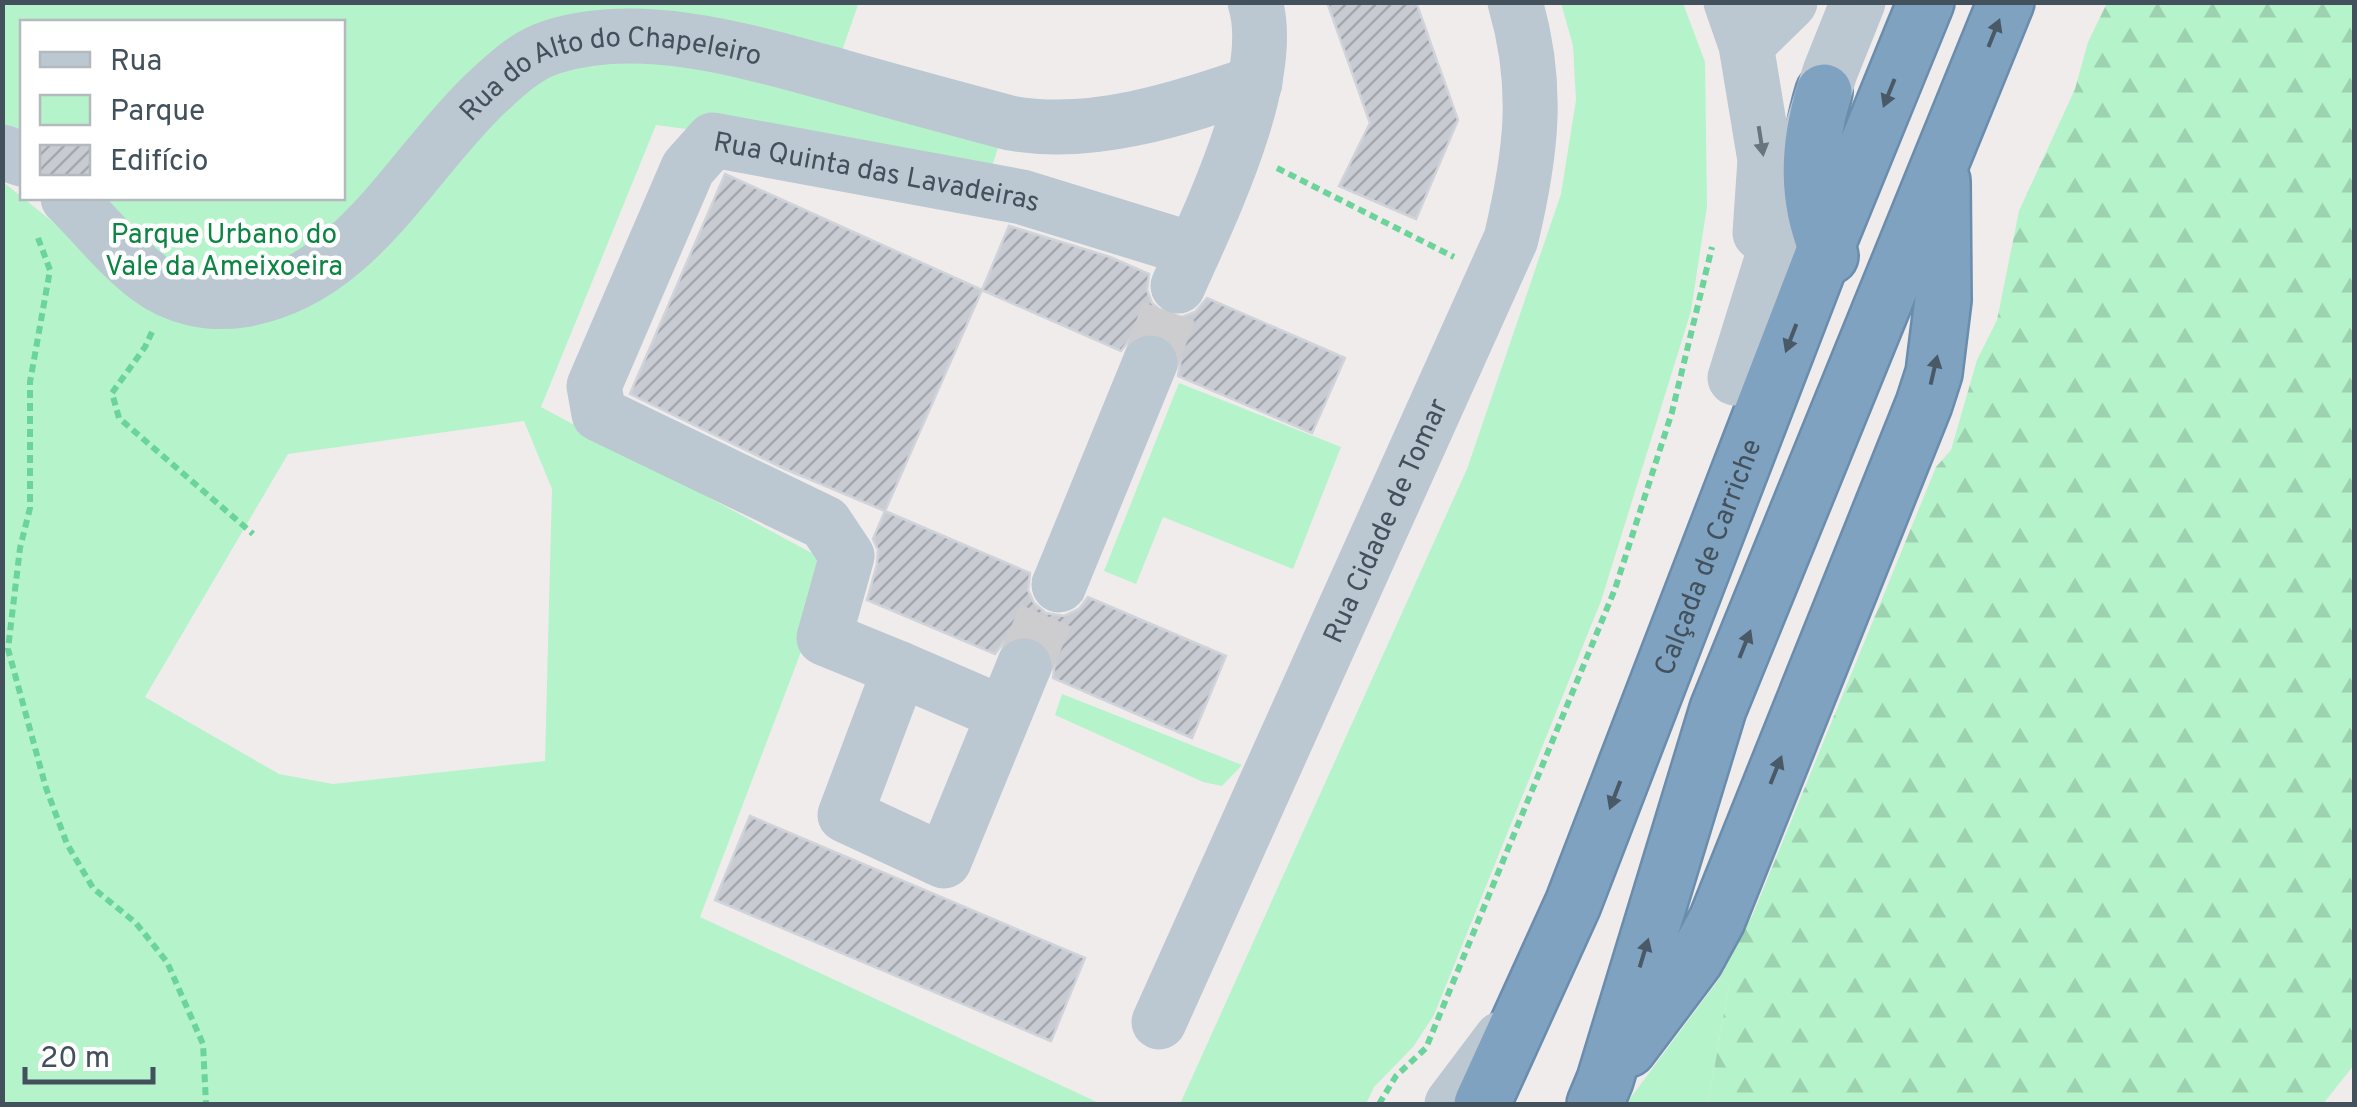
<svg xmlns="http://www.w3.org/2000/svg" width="2357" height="1107" font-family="Overpass,sans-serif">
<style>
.green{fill:#b5f3ca;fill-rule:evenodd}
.forest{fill:url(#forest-firs)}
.building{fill:url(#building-hatch);stroke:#d0d3d9;stroke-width:2.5}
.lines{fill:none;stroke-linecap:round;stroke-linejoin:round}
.minor-tunnel{stroke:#cdcdcf;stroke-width:55;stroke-dasharray:55 28;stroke-linecap:butt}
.highway-casing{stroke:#6a8dad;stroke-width:60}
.path{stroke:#6ad49b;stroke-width:6;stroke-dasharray:8 5;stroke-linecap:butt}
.minor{stroke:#bbc8d1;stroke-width:55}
.highway{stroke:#7fa2c1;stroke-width:55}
.oneway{fill:#495966}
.oneway2{fill:#67757f}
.labels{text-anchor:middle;stroke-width:9;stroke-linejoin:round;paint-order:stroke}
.street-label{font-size:28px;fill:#43515c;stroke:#fff}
.park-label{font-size:28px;fill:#0d8443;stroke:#fff}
</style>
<defs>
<pattern id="forest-firs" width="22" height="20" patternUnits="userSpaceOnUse" patternTransform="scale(2.5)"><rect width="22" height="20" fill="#b5f3ca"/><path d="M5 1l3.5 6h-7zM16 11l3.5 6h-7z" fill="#9dd2b0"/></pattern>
<pattern id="building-hatch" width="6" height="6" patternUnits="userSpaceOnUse" patternTransform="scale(2.5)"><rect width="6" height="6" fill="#c8ccd2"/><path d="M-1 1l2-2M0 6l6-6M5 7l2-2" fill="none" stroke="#a4a8ae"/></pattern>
</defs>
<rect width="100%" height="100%" fill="#f0ecec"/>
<g class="green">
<path d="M852,2L858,5L839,59L538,28L352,221L225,303L68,198H342V22H22V159L3,152L2,3Z"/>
<path d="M1561,3H1683L1705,62L1707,206L1691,311L1601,601L1434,1015L1413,1047L1374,1087L1366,1104H1180L1467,469L1561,194L1576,100L1573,46Z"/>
<path d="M586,60L722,65L1000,142L991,169L656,125L541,407L834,565L700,917L1101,1104H3L2,181L146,297L215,318L514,86ZM524,421L552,489L545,761L333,784L279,774L145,697L288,454Z"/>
<path d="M1179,383L1341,447L1293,569L1163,517L1136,584L1104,571Z"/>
<path d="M1062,694L1242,765L1222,786L1203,782L1055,715Z"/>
<path d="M1719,979L1729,984L1708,1104H1626Z"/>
</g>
<path class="forest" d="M2107,3H2354V1065L2323,1104H1708L1729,984L1719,979L1753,914L1936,467L1951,450L1977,360L1997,320L2019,211L2075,89L2088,42Z"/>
<g class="building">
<path d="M1327,2H1416L1458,120L1416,219L1339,186L1370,123Z"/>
<path d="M725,174L982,290L885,511L785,469L630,394Z"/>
<path d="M1009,226L1110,257L1149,274L1147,290L1152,303L1166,315L1182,317L1195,312L1207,298L1345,358L1312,433L1178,376L1181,358L1175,345L1163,335L1145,332L1130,339L1121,351L982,290Z"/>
<path d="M885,511L1030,573L1028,590L1034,603L1046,613L1064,616L1079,609L1088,597L1226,656L1192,738L1053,678L1055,661L1049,648L1037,638L1019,635L1004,642L995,654L867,600L877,564L878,550L873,539Z"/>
<path d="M750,816L1085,958L1051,1041L715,900Z"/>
</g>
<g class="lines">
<g class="minor-tunnel">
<path d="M1150,363L1178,286"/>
<path d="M1024,666L1059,585"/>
</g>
<defs>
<g id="highway">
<path d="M1824,92C1807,148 1805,202 1830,256"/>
<path d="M1628,1049L1695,960L1717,920L1924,404L1934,373L1943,300L1942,181"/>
<path id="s4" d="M1482,1104L1573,904L1826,247L1926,2"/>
<path d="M1595,1104L1605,1080L1718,709L2006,2"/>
</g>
</defs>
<use href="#highway" class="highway-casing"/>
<g class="path">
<path d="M1277,168L1454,257"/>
<path d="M38,238L50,270L30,382V508L20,548L8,649L46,788L67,844L93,888L136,923L167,962L203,1044L206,1104"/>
<path d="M152,332L145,347L112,393L119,418L253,534"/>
<path d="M1379,1104L1396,1076L1426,1048L1615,589L1672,412L1712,247"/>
</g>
<g class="minor">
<path d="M1731,2L1746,45L1765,160L1760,233"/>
<path d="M1746,45L1790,2"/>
<path d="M2,152L22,159"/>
<path id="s1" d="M68,198C94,223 119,256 149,278C175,298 210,305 242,300C355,282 408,168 484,95C504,76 526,55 552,47C644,18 754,53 842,77C898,93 954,108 1010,123C1092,138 1178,109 1255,83"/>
<path d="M1178,286C1209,216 1278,77 1255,2"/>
<path d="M1735,378L1830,72L1858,2"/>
<path d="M1059,585L1150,363"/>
<path id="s2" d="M900,669L824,638L847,556L825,523L599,414L594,386L688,168L713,140L1022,197L1194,250"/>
<path d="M1004,714L900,669L845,815L944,861L1024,666"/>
<path id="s3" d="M1159,1022L1511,239C1531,155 1540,87 1515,2"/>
<path d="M1452,1104L1501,1039"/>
</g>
<use href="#highway" class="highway"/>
</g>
<defs><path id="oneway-solid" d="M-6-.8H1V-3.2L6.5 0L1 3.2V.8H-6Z" transform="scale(2.5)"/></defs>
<g class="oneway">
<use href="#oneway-solid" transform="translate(1994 33) rotate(-68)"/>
<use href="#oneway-solid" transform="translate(1889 93) rotate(112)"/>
<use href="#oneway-solid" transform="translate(1791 338) rotate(111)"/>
<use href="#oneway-solid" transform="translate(1934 370) rotate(-77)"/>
<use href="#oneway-solid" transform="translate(1745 644) rotate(-68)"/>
<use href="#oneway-solid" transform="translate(1776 770) rotate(-68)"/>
<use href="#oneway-solid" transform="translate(1615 795) rotate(111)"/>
<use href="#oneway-solid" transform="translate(1644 953) rotate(-73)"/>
</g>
<use class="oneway2" href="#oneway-solid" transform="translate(1761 141) rotate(81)"/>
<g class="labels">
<g class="street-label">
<text dy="10" stroke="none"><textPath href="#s1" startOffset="670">Rua do Alto do Chapeleiro</textPath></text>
<text dy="10" stroke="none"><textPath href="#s2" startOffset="928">Rua Quinta das Lavadeiras</textPath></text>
<text dy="10" stroke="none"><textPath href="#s3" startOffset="550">Rua Cidade de Tomar</textPath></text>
<text dy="10" stroke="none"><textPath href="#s4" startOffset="592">Calçada de Carriche</textPath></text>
</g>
<g class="park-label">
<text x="224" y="243">Parque Urbano do<tspan x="224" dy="32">Vale da Ameixoeira</tspan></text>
</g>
</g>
<rect width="2357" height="1107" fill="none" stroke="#43515c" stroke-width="10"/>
<rect x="20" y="20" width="325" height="180" fill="#ffffff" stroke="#b4b9be" stroke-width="2.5"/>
<rect x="40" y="52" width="50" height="15" fill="#bbc8d1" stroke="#b4b9be" stroke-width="2.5"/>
<text x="110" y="70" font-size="30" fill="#43515c">Rua</text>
<rect x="40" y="95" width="50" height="30" fill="#b5f3ca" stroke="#b4b9be" stroke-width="2.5"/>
<text x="110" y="120" font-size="30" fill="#43515c">Parque</text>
<rect x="40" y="145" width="50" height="30" fill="url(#building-hatch)" stroke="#b4b9be" stroke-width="2.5"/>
<text x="110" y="170" font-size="30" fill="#43515c">Edifício</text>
<path d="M25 1067v15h128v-15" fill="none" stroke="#43515c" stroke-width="5"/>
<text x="40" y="1067" font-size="30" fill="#43515c" stroke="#ffffff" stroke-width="8" paint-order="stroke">20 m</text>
</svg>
